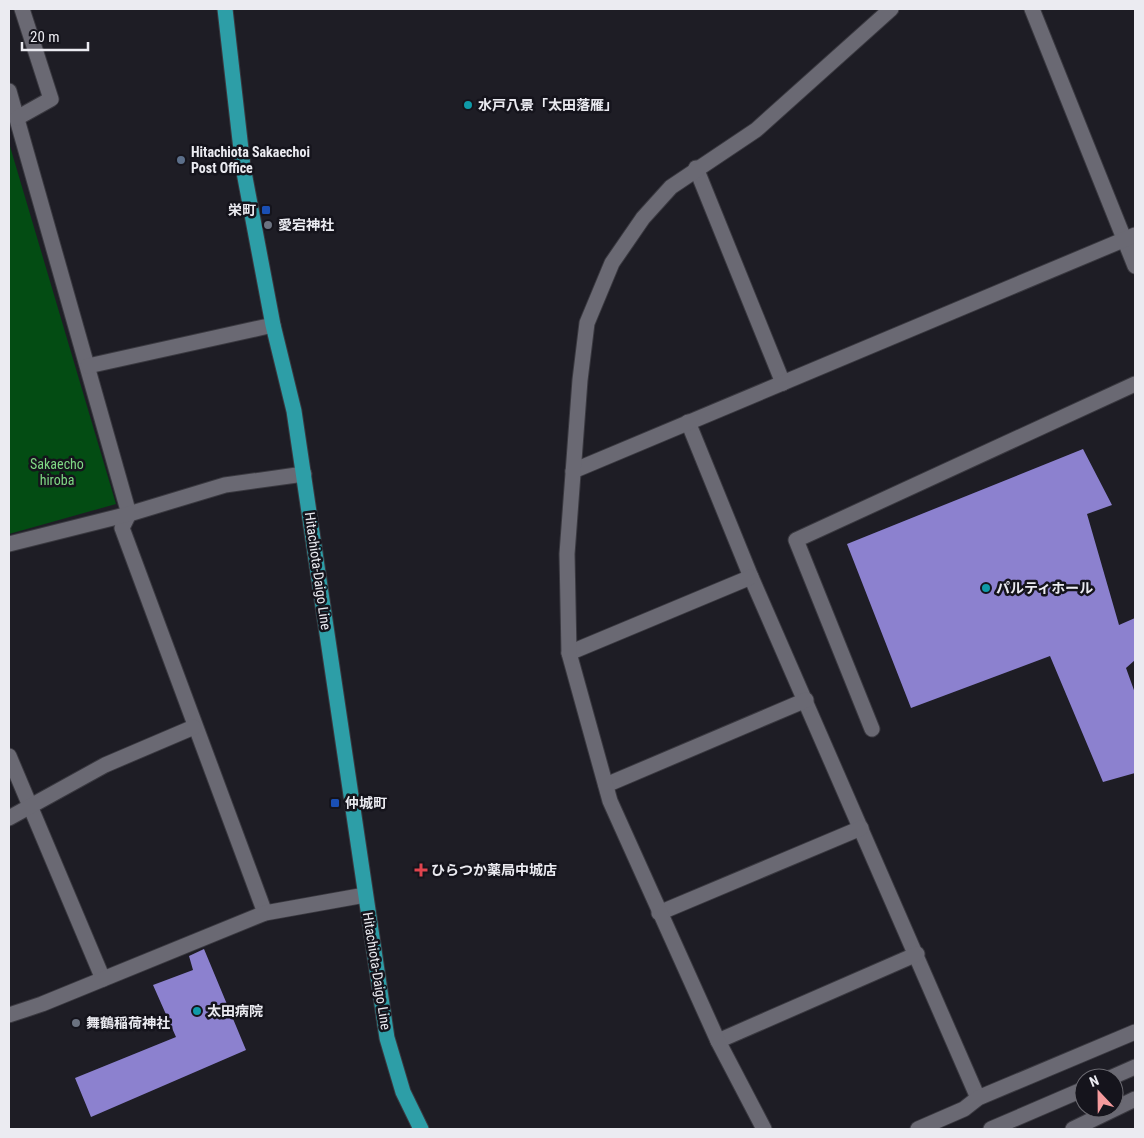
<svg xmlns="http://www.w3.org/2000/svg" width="1144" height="1138" font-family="'Roboto Condensed','Noto Sans JP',sans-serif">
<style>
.green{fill:#034c13}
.building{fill:#8c81cf}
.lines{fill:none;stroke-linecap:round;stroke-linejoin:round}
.minor-casing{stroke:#3a3940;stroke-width:17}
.major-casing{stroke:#3a3940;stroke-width:17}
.minor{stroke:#6a6973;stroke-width:15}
.major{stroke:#2d9ea7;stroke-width:15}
.culture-dot{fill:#0f9aa8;stroke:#15141c;stroke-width:2}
.service-dot{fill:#5c6f8a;stroke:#15141c;stroke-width:2}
.transit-dot{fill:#1a4fb4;stroke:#15141c;stroke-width:2}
.worship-dot{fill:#6b7280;stroke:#15141c;stroke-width:2}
.health-dot{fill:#e0444e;stroke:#15141c;stroke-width:2}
.labels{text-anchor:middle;stroke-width:5;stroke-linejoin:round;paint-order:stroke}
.poi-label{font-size:14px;font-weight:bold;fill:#ebebf1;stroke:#15141c;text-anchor:start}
.park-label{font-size:14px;fill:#7fd884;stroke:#15141c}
.street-label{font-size:14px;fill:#ebebf1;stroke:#15141c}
</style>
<rect width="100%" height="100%" fill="#1e1d25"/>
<path class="green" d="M9,143L116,504L9,534Z"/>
<g class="building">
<path d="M1083,449L1112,505L1087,514L1119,625L1135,618V660L1126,668L1135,693V773L1103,782L1050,656L911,708L847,544Z"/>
<path d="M204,949L246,1050L91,1117L75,1078L176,1037L153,985L193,970L189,956Z"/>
</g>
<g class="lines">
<defs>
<g id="minor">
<path d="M1032,9L1135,266"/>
<path d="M9,91L129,514L122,528L265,913"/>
<path d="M17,118L51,99L22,9"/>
<path d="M696,168L783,383"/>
<path d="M88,366L273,325"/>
<path d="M688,422L751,577L978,1098"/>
<path d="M573,471L1135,235"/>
<path d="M9,544L129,514L225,485L304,474"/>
<path d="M569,653L751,577"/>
<path d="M872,729L796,540L1135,384"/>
<path d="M9,756L103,979"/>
<path d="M606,785L806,700"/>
<path d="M9,818L105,765L194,727"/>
<path d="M659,913L861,828"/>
<path d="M9,1015L42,1004L265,913L365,895"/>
<path d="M718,1041L917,954"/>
<path d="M1110,1078L1135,1067"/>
<path d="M764,1129L718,1041L610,801L569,653L567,554L580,380L587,323L612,263L643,218L671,187L756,130L891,9"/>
<path d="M918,1129L964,1109L978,1098L1135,1032"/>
<path d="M991,1129L1084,1089"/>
<path d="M1073,1129L1135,1099"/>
</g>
<path id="major" d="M225,9L243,167L273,325L294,411L387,1038L403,1092L421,1129"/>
</defs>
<use href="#minor" class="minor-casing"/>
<use href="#major" class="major-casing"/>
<use href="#minor" class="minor"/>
<use href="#major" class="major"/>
</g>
<g class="culture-dot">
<circle cx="468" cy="105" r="5"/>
<circle cx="986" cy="588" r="5"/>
<circle cx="197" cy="1011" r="5"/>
</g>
<circle class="service-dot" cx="181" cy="160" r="5"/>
<g class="transit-dot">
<rect x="261" y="205" width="10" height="10" rx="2.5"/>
<rect x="330" y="798" width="10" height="10" rx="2.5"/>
</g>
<g class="worship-dot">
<circle cx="268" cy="225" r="5"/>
<circle cx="76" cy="1023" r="5"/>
</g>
<path class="health-dot" d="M418.5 862.5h5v5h5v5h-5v5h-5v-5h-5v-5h5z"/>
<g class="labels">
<g class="poi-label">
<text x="478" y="110">水戸八景「太田落雁」</text>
<text x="191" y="157">Hitachiota Sakaechoi<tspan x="191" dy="16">Post Office</tspan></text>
<text x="256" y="215" text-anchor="end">栄町</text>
<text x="278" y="230">愛宕神社</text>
<text x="996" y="593">パルティホール</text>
<text x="345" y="808">仲城町</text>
<text x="431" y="875">ひらつか薬局中城店</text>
<text x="207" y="1016">太田病院</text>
<text x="86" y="1028">舞鶴稲荷神社</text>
</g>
<g class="park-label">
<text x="57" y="469">Sakaecho<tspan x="57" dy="16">hiroba</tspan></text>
</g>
<g class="street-label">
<text transform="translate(318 571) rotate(82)" y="5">Hitachiota-Daigo Line</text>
<text transform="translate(377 971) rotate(81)" y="5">Hitachiota-Daigo Line</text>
</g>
</g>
<rect width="1144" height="1138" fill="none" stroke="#ebebf1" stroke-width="20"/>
<g transform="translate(1099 1093) rotate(338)"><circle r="24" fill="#15141c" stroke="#6b6a71"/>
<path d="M0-4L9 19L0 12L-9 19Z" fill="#f59b9d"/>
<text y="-8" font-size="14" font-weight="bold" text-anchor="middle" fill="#ebebf1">N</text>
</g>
<path d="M22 42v8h66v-8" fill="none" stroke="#ebebf1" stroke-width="2.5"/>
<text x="30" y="42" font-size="15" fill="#ebebf1" stroke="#15141c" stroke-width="4" paint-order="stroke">20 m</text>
</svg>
